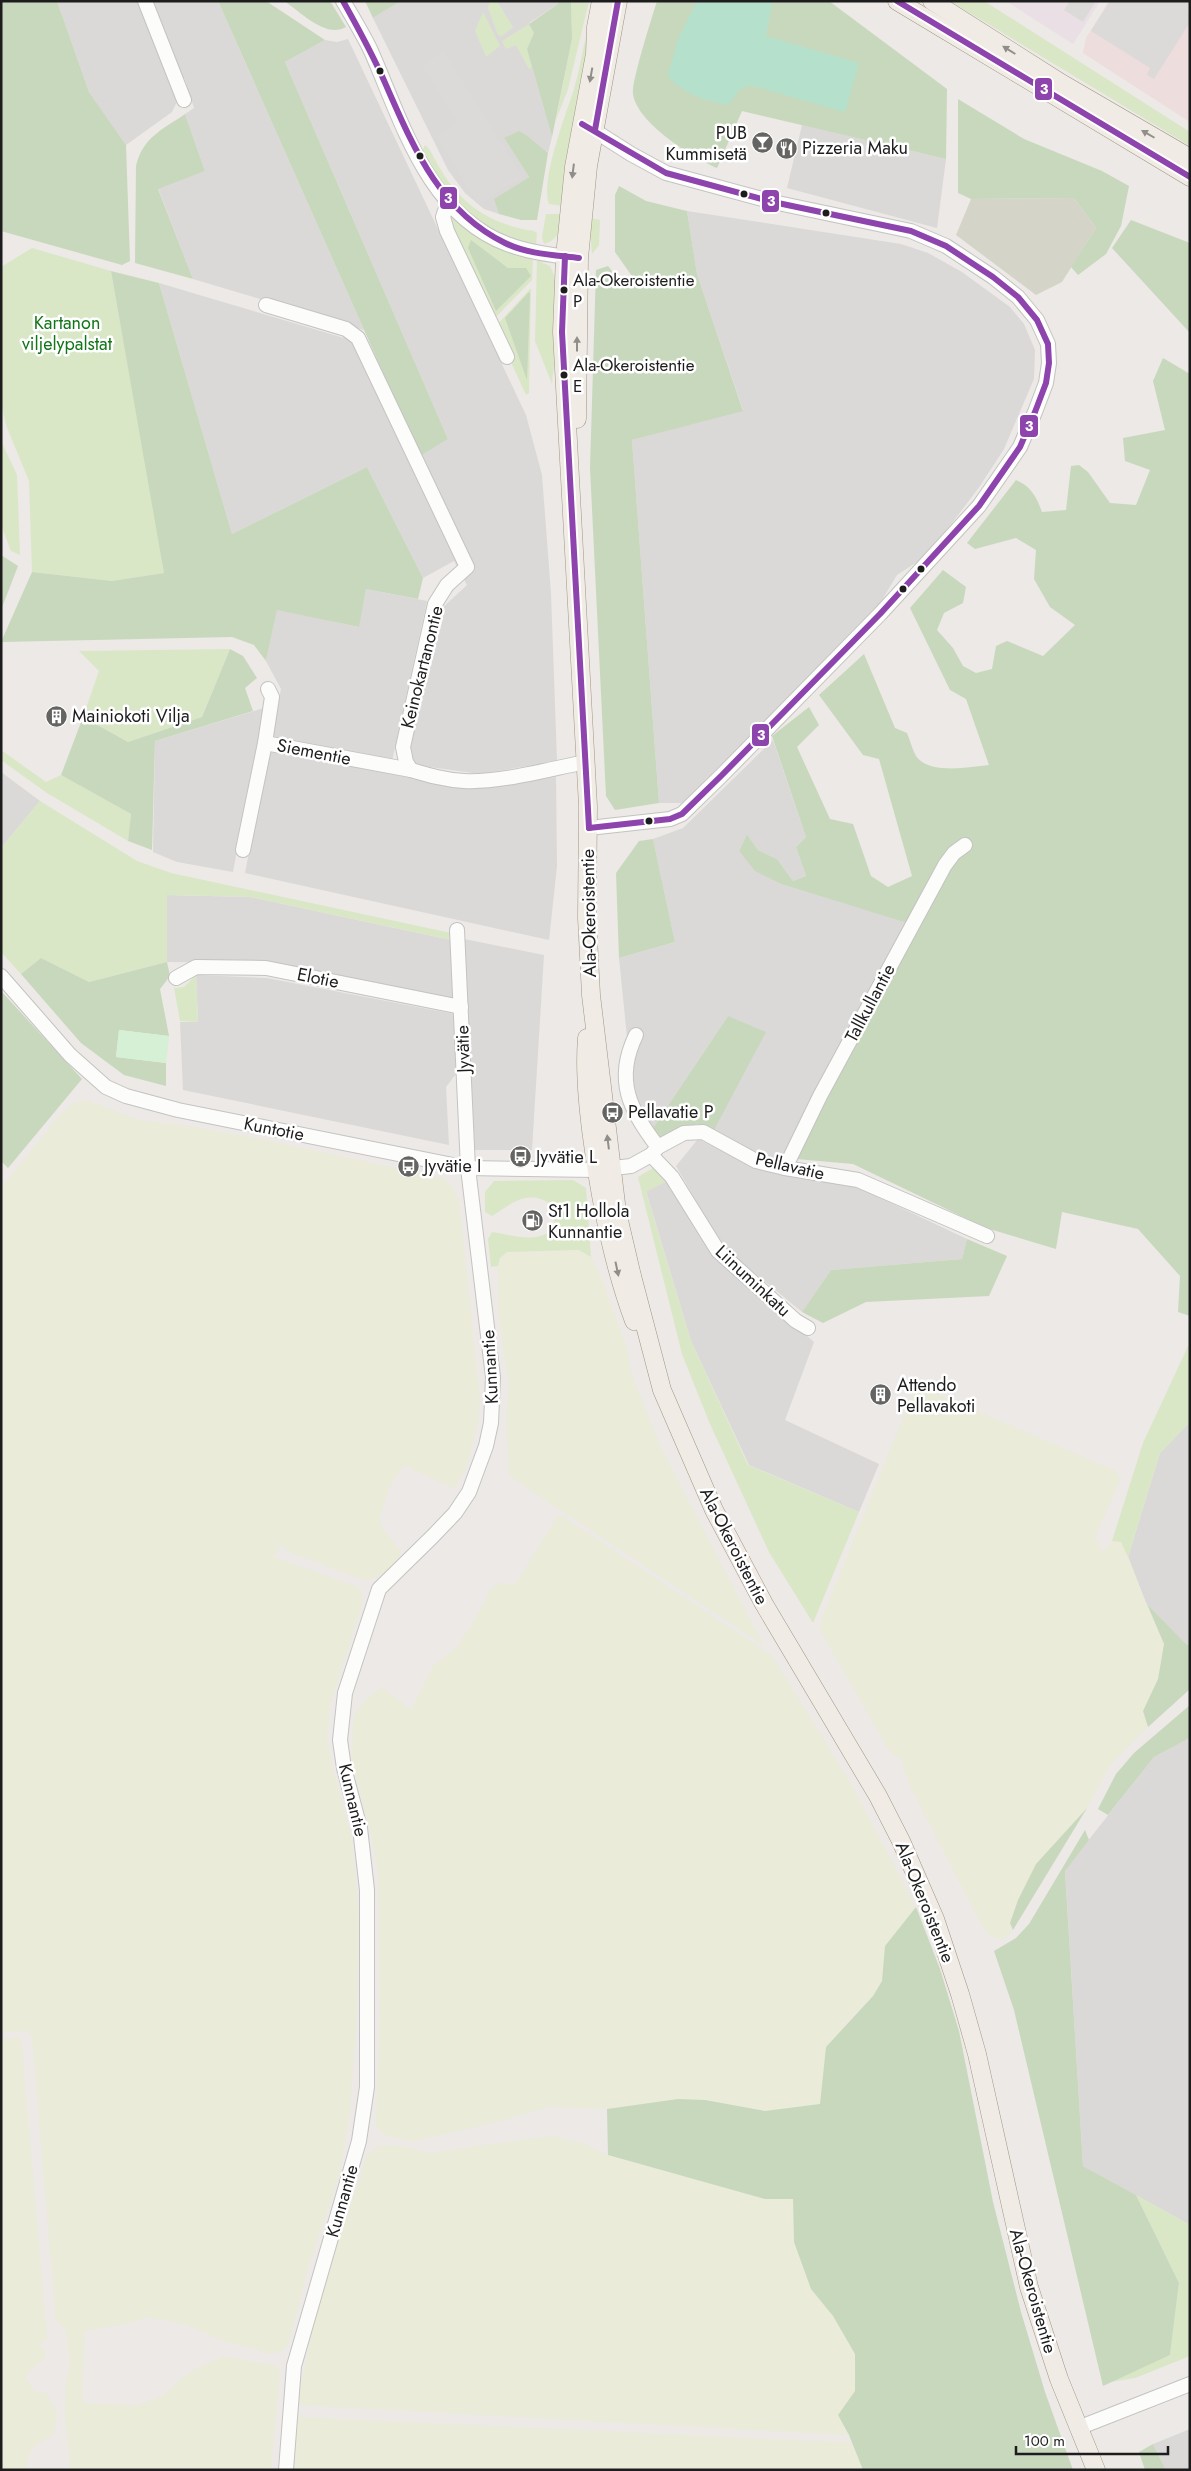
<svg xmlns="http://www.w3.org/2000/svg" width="1191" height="2471" font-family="Jost,sans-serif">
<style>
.residential{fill:#dbd9d7}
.commercial{fill:#eddddc}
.industrial{fill:#e9dfe5}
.construction{fill:#d5d4c8}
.farmland{fill:#ebebda}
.grass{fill:#d9e7c6;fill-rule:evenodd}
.forest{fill:#c8d8bd}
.park{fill:#d5f0d4}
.pitch{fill:#b4e0cc}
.parking{fill:#dcdad9}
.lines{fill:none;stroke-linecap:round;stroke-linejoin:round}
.minor-casing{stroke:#c4c3c2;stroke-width:16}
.major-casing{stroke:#a19684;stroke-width:19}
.minor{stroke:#fcfcfb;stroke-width:14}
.major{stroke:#f0ebe4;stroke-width:18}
.bus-1-casing{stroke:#fff;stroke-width:10}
.bus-1{stroke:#8e44ad;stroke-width:6}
.oneway{fill:#918e8a}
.bus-dot{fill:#1d1d1d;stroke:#fff;stroke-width:2}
.labels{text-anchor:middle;stroke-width:5;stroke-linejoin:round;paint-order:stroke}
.bus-label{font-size:17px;fill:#1d1d1d;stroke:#fff;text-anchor:start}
.poi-label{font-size:18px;fill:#1d1d1d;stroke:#fff;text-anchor:start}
.park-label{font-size:18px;fill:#117617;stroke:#fff}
.street-label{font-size:18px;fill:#1d1d1d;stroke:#fff}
.line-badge{stroke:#fff;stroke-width:2}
.badge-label{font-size:14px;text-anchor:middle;font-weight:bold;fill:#fff}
</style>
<rect width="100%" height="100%" fill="#ece9e6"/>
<g class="residential">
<path d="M57,1H139L178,100L172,112L126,145L89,92Z"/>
<path d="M149,1H218L364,330L193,279L158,188L205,171L185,114L194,108L185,79L178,77Z"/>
<path d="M401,1H557L558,4L529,23L534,33L527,49L552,137L548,153L529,137L504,138L529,177L495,199L499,214L484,209L465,193L448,170L373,18Z"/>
<path d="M348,39L526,415L542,475L551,593L557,761L480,774L415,765L410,745L440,610L467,585L454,561L423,578L367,467L232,534L159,283L351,340L411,460L448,439L285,62L325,40L337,42Z"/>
<path d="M802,125L946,159L937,228L787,188Z"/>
<path d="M687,211L901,244L928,253L962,272L1010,307L1024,324L1035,350L1034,379L1004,449L980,486L928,555L897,575L879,605L686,803H659L632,440L743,410L697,274Z"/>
<path d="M366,589L427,601L392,761L271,740L281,689L266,661L277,609L358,627Z"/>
<path d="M264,708L233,872L177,862L153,852L155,741Z"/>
<path d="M773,740L806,837L796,847L806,876L793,881L777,859L758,850L747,834L739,851L756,871L781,884L906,922L782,1160L759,1155L713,1132L728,1016L653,1128L638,1104L630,1067L619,958L675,942L653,839L683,828Z"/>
<path d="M269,749L461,788L556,777L557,866L549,940L245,873Z"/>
<path d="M1,772L40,801L1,848Z"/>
<path d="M167,895L250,897L451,940L455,998L257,963L167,962Z"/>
<path d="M464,939L544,955L532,1150H475Z"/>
<path d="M196,975L267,978L454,1014L456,1074L446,1087L449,1145L183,1090L180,1022H198Z"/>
<path d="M698,1139L754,1167L855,1186L967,1239L962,1259L831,1270L802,1312L722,1246L676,1166Z"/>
<path d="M667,1181L714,1255L814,1342L785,1420L879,1464L859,1512L749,1465L691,1341L646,1191Z"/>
<path d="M1190,1422V1645L1186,1644L1146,1603L1128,1557L1160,1453Z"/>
<path d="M1190,1738V2225L1083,2166L1065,1870L1154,1757Z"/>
<path d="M1190,2429V2470H1166L1153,2444Z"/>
</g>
<path class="commercial" d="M1109,1H1190V122L1083,53L1086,38Z"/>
<path class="industrial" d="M1006,1H1100L1073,44Z"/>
<path class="construction" d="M1074,198L1096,228L1062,282L1036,295L956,235L971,199Z"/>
<g class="farmland">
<path d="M86,1100L141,1121L175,1124L255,1138L441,1178L450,1184L459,1200L480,1400L478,1423L466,1468L454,1489L406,1466L401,1469L389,1488L379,1520L384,1530L401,1552L399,1557L386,1572L375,1578L364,1580L289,1552L281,1544L274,1557L357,1587L362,1593V1604L330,1705L328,1722L327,1740L334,1774L352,1838L359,1921L356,2031L349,2120L339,2176L309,2265L289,2342L283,2350L271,2354L221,2340L181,2323L147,2317L126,2324L85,2330L82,2398L86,2403L137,2405L162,2396L189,2372L223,2356L277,2366L280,2373L271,2470H190L185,2467L175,2470H70L65,2414L66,2383L70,2367L66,2330L56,2321L32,2037L28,2031L1,2032V1188L58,1117L73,1104Z"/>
<path d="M579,1250L591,1257L602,1280L628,1352L630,1370L660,1446L764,1646L509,1476L506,1416L509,1386L499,1319L498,1266L500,1258L507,1252Z"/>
<path d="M922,1387L1116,1471L1120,1480L1095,1537L1103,1552L1112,1541L1121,1542L1124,1546L1146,1603L1164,1643L1158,1679L1143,1711L1148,1727L1110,1765L1087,1808L1036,1864L1018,1900L1010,1923L1011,1933L1006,1938L998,1939L989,1935L982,1926L912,1790L901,1760L888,1749L820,1630V1623L915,1388Z"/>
<path d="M559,1514L772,1656L850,1782L916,1907L886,1946L882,1981L873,1996L846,2023L820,2104L765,2111L705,2100L678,2099L607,2109L548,2107L485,2125L413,2141L396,2138L382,2134L376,2123L380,2018L378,1870L373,1842L351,1760L354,1716L366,1699L382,1687L411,1710L433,1666L458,1646L484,1604L490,1590L499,1583L515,1585Z"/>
<path d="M21,2037L47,2339L37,2347L46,2349L45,2358L32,2369L26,2377L34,2391L47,2394L57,2412L54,2434L39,2443L30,2452L27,2461L28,2470H1V2039Z"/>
<path d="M552,2136L581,2143L608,2155L765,2199H793L794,2242L811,2289L833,2316L855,2354V2392L838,2415L849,2435L297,2405L316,2312L367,2155L379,2146H401L429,2153Z"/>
<path d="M298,2417L852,2443L863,2470H294Z"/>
</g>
<g class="grass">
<path d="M490,1H497L513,27L502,36L498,35L488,8Z"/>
<path d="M571,1H589L568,89L556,120L572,39Z"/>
<path d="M950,1H984L1190,132V146Z"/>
<path d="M483,12L500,46L486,57L475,31Z"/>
<path d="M529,24L534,33L527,49L532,67L529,69L516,45L506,49L502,41Z"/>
<path d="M586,36L588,46L563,206L549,204C540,180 566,114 574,89C579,72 582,54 586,36Z"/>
<path d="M425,145C431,149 436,163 441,170C462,206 493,225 534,231L537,233L536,245C523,241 507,239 495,233C462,215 439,183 423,150Z"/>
<path d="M546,214H563C560,229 560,239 544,244L542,237Z"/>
<path d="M452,218L485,242L533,260L532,280L492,321L449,224ZM471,241L508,268H526L496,310Z"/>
<path d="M589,218L600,220L599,245L592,254Z"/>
<path d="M32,248L111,271L165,573L112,581L32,572L29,481L6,425L1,403V267Z"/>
<path d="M537,260L550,266C565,295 555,351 552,384L535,341Z"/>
<path d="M531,288L529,393L526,395L495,327Z"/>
<path d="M1,441L17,475L20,555L11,551L1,525Z"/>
<path d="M230,649L202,717L128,742L83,717L99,671L79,651Z"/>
<path d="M1,750L46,782L61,775L131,814L128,841L47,793L1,760Z"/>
<path d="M40,801L137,861L171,873L451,933V940L250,897L167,895V962L89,982L41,958L21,974L1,952V848Z"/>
<path d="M196,975L198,1022L180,1021L174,988L184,987Z"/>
<path d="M653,1168L667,1181L646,1192L691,1341L748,1465L859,1512L813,1623L769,1552L710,1424L682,1354L638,1177Z"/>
<path d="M573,1180L586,1188L591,1257L579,1250L507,1252L500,1258L498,1266L491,1267L488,1239L492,1232C513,1235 539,1245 555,1227L551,1204C528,1189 512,1203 492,1216L485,1212V1192L494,1181Z"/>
<path d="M1190,1342V1422L1160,1453L1128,1557L1121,1542L1112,1541L1143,1443Z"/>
<path d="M1136,2195L1190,2225V2356L1135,2378L1110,2382L1170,2355L1179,2283Z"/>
</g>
<g class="forest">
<path d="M1,1H57L89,92L126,145L130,261L122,265L1,231Z"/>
<path d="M218,1H266L325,40L285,62L448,439L420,456Z"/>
<path d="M284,1H330L346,27C326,39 301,12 284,1Z"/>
<path d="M365,1H401L373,18Z"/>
<path d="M557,1H571L572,39L552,137L527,49L534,33L529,24L558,4Z"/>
<path d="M657,1H829L947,89L946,159L742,111L717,168C692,157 637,123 633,94C631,83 652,17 657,1Z"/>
<path d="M958,99L1024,139L1102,171L1129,186L1121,226L1106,254L1078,275L1071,267L1096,228L1074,198L971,199L958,193Z"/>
<path d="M185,114L205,171L158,189L193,279L135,263L136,166C143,137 162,130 185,114Z"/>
<path d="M519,131L529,137L548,153L537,220H521L499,214L494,199L529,177L504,138Z"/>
<path d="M619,186L646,201L687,211L697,274L743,411L632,440L659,803L615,810L606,796L590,468L596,270L608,266L625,288L634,279L615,252V195Z"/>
<path d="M1131,220L1190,243V333L1112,248Z"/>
<path d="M471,240L508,268H526L531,276L496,311L468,248Z"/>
<path d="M111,271L159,283L232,534L367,467L423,578L418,599L366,589L359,627L277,610L266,661L254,645L232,637L1,642L32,572L112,581L164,573Z"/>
<path d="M529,292L530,294L527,380L505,318Z"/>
<path d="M1163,358L1190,374V1316L1178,1312L1180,1276L1138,1229L1062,1212L1056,1249L986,1228L853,1164L796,1159L917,926L781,884L755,871L739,851L747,834L758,850L777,859L793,881L806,876L796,847L806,837L772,736L809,707L819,725L797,747L830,819L853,824L871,876L888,887L912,876L879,759L863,755L819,695L864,654L895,728L907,733C910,740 912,749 916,756C929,775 969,767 989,765L966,699L950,690L910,608L943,570L966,587L963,603L944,613L937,630L953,648L963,666L976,673L992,669L996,646L1007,641L1043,656L1075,625L1050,607L1034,579L1036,550L1016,538L975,549L967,543L1016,480C1031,486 1037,498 1042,512L1066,510L1071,466L1079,465L1088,472L1110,503L1136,505L1150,470L1125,461L1123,438L1165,430L1153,381Z"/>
<path d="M1,555L18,566L1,610Z"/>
<path d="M230,649L243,656L257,678L245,688L253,711L155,741L152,850L128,841L131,814L61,775L83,717L128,742L202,717Z"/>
<path d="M653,839L675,942L619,958L616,873L639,841Z"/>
<path d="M41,958L89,982L167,962L170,976L160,989L169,1036L119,1030L116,1057L166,1063V1086L124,1075L81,1043L21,974Z"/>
<path d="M1,991L82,1079L8,1168L1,1161Z"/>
<path d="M728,1016L766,1032L713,1132L698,1124L684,1127L662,1139L653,1128Z"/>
<path d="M967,1239L1007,1256L989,1296L866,1302L823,1323L802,1312L831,1270L962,1259Z"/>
<path d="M1147,1604L1186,1644L1190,1645V1689L1148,1727L1143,1711L1158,1679L1164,1644Z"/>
<path d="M1190,1705V1738L1154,1757L1108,1815L1098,1809L1116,1774L1134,1753Z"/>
<path d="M1087,1808L1013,1930L1010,1923L1018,1900L1036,1864Z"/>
<path d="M1085,1830L1089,1840L1065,1871L1083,2166L1136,2195L1179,2283L1170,2355L1103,2386L1014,2010L994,1951L1016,1938L1029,1924Z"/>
<path d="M916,1907L940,1969L959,2031L993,2202L1021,2312L1045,2392L1073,2470H863L849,2435L838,2415L855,2391V2354L833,2316L811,2289L794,2242L793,2199H765L608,2155L607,2109L678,2099L705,2100L765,2111L820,2104L826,2047L873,1996L882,1981L885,1946Z"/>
<path d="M1153,2444L1166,2470H1145L1139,2452Z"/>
</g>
<path class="park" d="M119,1030L169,1036L166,1063L116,1057Z"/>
<path class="pitch" d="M697,1H769L772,3L766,36L859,63L845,112L750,85L739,90L728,105C704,100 685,95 668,76L678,39Z"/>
<g class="parking">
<path d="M1070,1H1096L1083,22L1064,10Z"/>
<path d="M1110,1H1190L1188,8L1190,22L1154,79L1147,75L1150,68L1091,31Z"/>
<path d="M444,52L522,177L478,204L437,136L458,123L422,65Z"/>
</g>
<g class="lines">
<defs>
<g id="minor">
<path d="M145,1L184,100"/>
<path d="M343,1C353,18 363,34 371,51C402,121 427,214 507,244C528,252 551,255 573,258"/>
<path d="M587,126L631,154L666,173L773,202L911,231L946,246L993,277L1018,297L1037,320L1048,344L1049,363L1046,383L1035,412L1020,447L979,506L880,614L722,775L682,814L670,819L589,828"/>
<path d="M448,202L443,217L447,231L507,357"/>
<path d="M266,305L346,329L358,338L467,567L447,585L435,604L403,747L406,762L411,770C428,775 445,780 464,781C500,783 549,769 586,762"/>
<path d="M265,743L272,697L268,689"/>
<path d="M243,850L265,743L411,770"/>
<path d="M1,976L70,1055L106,1087L126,1096L178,1110L468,1168L596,1170L631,1166L651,1155L658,1147L684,1133L703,1132L756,1161L785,1168L858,1180L987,1236"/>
<path d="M176,978L196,967L266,968L461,1007"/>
<path d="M636,1035C614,1080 630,1111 658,1147"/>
<path d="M651,1155L672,1177L718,1251L796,1321L808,1328"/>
<path d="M785,1168L820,1096L945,865L954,853L965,845"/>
<path d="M1078,2428L1190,2384"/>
<path d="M286,2470L294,2366L359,2141L367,2087V1890L360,1828L344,1768L340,1740L345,1693L379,1589L433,1536L455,1513L469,1492L486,1446L491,1423L493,1377L468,1168L457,930"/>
</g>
<g id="major">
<path d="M601,1L596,27L595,54L574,167L565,256L562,332L588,806L587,918L591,995L617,1212L632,1276L662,1390L714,1510L764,1604L878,1796L901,1841L935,1919L960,1994L977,2054L1029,2287L1059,2379L1096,2470"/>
<path d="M897,1L1190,177"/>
<path d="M932,1L1061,83L1190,158"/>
<path d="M577,419L579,258L588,166L618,1"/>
<path d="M587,1038C584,1073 588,1109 593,1144C601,1204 613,1264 634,1321"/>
</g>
</defs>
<use href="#minor" class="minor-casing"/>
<use href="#major" class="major-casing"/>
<use href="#minor" class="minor"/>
<use href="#major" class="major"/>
<defs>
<g id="bus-1">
<path d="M343,1C357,26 370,50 382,76C411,141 436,209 505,243C527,254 554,255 579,258"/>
<path d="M897,1L1190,177"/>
<path d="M582,124L666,173L773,202L911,231L946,246L993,277L1018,297L1037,320L1048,344L1049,363L1046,383L1035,412L1020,447L979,506L880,614L722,775L682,814L670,819L589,828"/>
<path d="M595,130L618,1"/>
<path d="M565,256L562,332L589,828"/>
</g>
</defs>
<use href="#bus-1" class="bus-1-casing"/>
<use href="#bus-1" class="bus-1"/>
</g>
<defs><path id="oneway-solid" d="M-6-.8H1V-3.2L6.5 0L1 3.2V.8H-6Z" transform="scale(1.25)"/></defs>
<g class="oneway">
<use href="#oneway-solid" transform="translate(1009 50) rotate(-148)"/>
<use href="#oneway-solid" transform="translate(591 75) rotate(100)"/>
<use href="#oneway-solid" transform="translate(1148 134) rotate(-150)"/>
<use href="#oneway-solid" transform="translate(573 171) rotate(97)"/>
<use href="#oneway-solid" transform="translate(577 344) rotate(-90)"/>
<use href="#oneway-solid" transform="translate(608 1142) rotate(-97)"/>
<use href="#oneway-solid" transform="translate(617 1269) rotate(78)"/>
</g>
<defs>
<symbol id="bar-disc" viewBox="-11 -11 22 22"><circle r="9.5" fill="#656463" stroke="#fff"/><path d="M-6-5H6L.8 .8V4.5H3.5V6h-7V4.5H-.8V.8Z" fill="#fff"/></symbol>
<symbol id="restaurant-disc" viewBox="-11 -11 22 22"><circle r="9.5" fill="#656463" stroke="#fff"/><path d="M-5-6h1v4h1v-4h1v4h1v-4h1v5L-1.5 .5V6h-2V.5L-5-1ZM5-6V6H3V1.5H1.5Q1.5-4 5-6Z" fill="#fff"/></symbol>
<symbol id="building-disc" viewBox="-11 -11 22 22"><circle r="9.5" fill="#656463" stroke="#fff"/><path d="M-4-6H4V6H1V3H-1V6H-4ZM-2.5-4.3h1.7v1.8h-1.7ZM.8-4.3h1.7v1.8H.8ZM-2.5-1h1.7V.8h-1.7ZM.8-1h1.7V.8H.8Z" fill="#fff"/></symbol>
<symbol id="bus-disc" viewBox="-11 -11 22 22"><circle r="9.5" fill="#656463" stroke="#fff"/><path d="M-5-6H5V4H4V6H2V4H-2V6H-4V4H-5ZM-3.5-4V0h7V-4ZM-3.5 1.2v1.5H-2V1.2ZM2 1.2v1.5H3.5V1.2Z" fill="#fff"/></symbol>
<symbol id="fuel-disc" viewBox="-11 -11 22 22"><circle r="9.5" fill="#656463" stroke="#fff"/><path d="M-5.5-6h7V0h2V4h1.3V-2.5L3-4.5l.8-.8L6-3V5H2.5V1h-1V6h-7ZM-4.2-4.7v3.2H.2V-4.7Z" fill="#fff"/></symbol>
</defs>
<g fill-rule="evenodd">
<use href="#bar-disc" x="750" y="130" width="25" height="25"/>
<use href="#restaurant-disc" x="774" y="136" width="25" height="25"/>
<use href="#building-disc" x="44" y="704" width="25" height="25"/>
<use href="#bus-disc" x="600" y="1100" width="25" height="25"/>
<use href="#bus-disc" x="508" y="1144" width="25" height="25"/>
<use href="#bus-disc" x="396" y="1154" width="25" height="25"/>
<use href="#fuel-disc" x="520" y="1208" width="25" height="25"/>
<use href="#building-disc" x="868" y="1382" width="25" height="25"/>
</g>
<g class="bus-dot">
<circle cx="380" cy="71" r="4.5"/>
<circle cx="420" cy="156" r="4.5"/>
<circle cx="744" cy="194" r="4.5"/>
<circle cx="826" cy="213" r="4.5"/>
<circle cx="564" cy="290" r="4.5"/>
<circle cx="564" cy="375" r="4.5"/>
<circle cx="921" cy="569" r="4.5"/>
<circle cx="903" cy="589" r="4.5"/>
<circle cx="649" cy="821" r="4.5"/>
</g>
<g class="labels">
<g class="bus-label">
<text x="573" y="286">Ala-Okeroistentie<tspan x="573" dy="21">P</tspan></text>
<text x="573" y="371">Ala-Okeroistentie<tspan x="573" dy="21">E</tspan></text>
</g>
<g class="poi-label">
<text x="747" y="139" text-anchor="end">PUB<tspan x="747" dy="21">Kummisetä</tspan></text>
<text x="802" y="154">Pizzeria Maku</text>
<text x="72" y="722">Mainiokoti Vilja</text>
<text x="628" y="1118">Pellavatie P</text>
<text x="536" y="1163">Jyvätie L</text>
<text x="424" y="1172">Jyvätie I</text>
<text x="548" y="1217">St1 Hollola<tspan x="548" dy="21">Kunnantie</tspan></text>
<text x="897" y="1391">Attendo<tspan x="897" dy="21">Pellavakoti</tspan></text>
</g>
<g class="park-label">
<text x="67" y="329">Kartanon<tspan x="67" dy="21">viljelypalstat</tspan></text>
</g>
<g class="street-label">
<text transform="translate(422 667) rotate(-76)" y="6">Keinokartanontie</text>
<text transform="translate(314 752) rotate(11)" y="6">Siementie</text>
<text transform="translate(589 913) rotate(-91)" y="6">Ala-Okeroistentie</text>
<text transform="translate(318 978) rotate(11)" y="6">Elotie</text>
<text transform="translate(870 1003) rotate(-62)" y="6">Tallkullantie</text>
<text transform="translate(463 1049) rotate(-92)" y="6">Jyvätie</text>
<text transform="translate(274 1129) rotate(11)" y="6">Kuntotie</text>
<text transform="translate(790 1166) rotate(13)" y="6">Pellavatie</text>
<text transform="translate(753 1281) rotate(43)" y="6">Liinuminkatu</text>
<text transform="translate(490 1367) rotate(-93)" y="6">Kunnantie</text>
<text transform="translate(734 1546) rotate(63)" y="6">Ala-Okeroistentie</text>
<text transform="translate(353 1800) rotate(77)" y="6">Kunnantie</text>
<text transform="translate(925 1902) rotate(68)" y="6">Ala-Okeroistentie</text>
<text transform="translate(342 2201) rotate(-74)" y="6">Kunnantie</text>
<text transform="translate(1033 2291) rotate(74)" y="6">Ala-Okeroistentie</text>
</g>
</g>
<g class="line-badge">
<rect x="1034" y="77" width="19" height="24" rx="5" fill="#8e44ad"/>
<rect x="439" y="186" width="19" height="24" rx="5" fill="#8e44ad"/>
<rect x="761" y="189" width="19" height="24" rx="5" fill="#8e44ad"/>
<rect x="1019" y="414" width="20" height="24" rx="5" fill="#8e44ad"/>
<rect x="751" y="723" width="19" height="24" rx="5" fill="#8e44ad"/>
</g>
<g class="badge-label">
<text x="1044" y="94">3</text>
<text x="448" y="203">3</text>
<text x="771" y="206">3</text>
<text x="1029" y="431">3</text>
<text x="761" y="740">3</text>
</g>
<rect width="1191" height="2471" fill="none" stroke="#1d1d1d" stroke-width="5"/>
<path d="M1016 2446v8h152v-8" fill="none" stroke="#1d1d1d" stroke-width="2.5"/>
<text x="1024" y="2446" font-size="15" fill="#1d1d1d" stroke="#ffffff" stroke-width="4" paint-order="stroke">100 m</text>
</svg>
